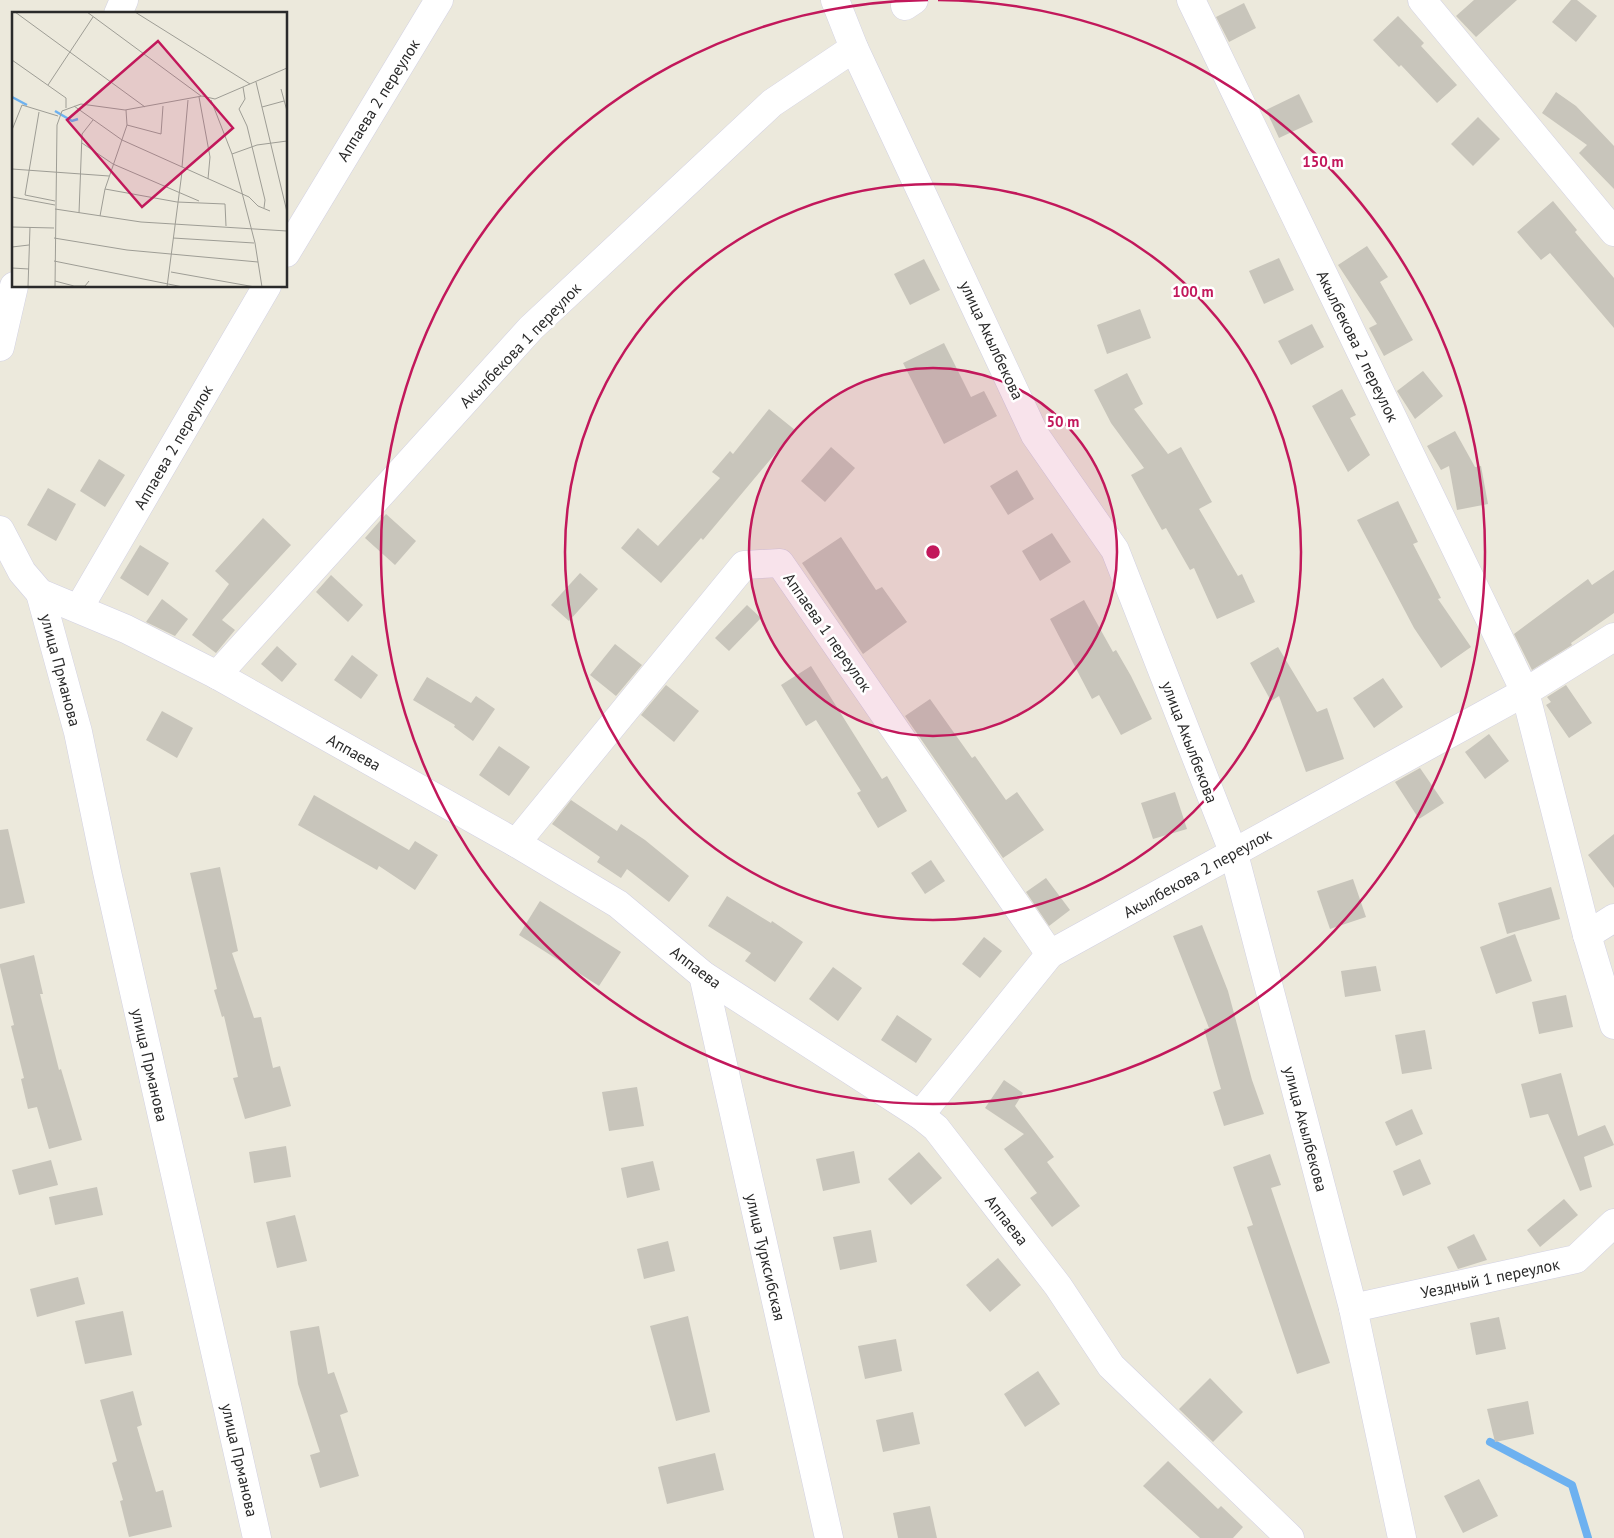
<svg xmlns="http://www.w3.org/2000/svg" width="1614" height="1538" font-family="'PT Sans',sans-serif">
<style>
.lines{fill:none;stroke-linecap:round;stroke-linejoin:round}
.stream{stroke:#6db1f0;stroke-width:8}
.building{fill:#c8c5bb}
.minor-casing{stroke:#d2d1e3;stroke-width:29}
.minor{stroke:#fff;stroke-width:28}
.ring{fill:none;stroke:#c2185b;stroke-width:2.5}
.labels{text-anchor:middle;stroke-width:5;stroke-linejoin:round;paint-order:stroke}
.street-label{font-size:16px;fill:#2a2a2a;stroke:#fff}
.inset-river{fill:none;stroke:#6db1f0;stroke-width:2.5}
.inset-road{fill:none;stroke:#9e9d95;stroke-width:1}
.view{fill:#c2185b;fill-opacity:0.15;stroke:#c2185b;stroke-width:2.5}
.inset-edge{fill:none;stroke:#2a2a2a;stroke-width:2.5}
.centre{fill:#c2185b;stroke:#fff;stroke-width:2.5}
.ring-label{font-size:15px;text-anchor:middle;font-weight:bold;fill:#c2185b;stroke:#fff;stroke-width:5;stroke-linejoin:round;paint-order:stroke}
</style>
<rect width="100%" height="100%" fill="#ece9dc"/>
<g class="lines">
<path class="stream" d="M1490,1442L1572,1485L1588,1538"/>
</g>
<g class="building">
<path d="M1474,0H1517L1476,37L1456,16Z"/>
<path d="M1571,0H1577L1597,16L1576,42L1552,22Z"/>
<path d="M1244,3L1256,28L1229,42L1216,17Z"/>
<path d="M1398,16L1424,43L1421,46L1457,85L1437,103L1401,65L1399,67L1373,40Z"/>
<path d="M1556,92L1576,106L1614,146V189L1579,153L1587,145L1542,113Z"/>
<path d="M1299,94L1313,122L1279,138L1266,110Z"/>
<path d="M1478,117L1500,139L1473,166L1451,144Z"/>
<path d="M1553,201L1577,230L1575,232L1614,278V328L1550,253L1541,260L1517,232Z"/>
<path d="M1367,246L1388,277L1380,282L1413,340L1384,356L1369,328L1377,324L1338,265Z"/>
<path d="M1279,258L1294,290L1264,304L1249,271Z"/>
<path d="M924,259L940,290L910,305L894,274Z"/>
<path d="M1140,309L1151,338L1107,354L1097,325Z"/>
<path d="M1312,324L1324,347L1291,365L1278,341Z"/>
<path d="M944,343L971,397L984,391L997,416L944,444L903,363Z"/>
<path d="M1423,371L1443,396L1415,419L1397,391Z"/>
<path d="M1127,373L1143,404L1134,409L1168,454L1181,447L1212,502L1199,509L1238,576L1242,574L1255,602L1217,619L1194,568L1190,570L1166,528L1162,530L1131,475L1144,468L1111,423L1094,390Z"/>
<path d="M1342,389L1356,415L1350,418L1370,455L1348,472L1312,406Z"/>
<path d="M769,409L795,430L703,540L701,538L661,583L621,548L638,528L658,546L720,478L712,472L730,451L733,454Z"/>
<path d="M1455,431L1475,467L1481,466L1488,504L1457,510L1449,466L1441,470L1427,446Z"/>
<path d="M831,447L855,468L825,502L801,481Z"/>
<path d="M99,459L125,475L105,507L80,491Z"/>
<path d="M1017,470L1034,499L1008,515L990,486Z"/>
<path d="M48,488L76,504L56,541L27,525Z"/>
<path d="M1398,501L1418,542L1413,544L1441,598L1438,599L1471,647L1441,668L1414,628L1357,520Z"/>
<path d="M386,514L416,541L395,565L365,538Z"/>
<path d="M263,518L291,545L222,620L235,630L216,653L192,635L229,584L215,571Z"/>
<path d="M1052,533L1071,562L1040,581L1022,551Z"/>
<path d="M841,537L876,590L882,587L907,622L863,654L802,563Z"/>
<path d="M140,545L169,563L148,596L120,578Z"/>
<path d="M1614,570V613L1571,643L1572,645L1532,670L1514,634L1588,579L1592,585Z"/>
<path d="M580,573L598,589L569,621L551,605Z"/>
<path d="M331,575L363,605L348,622L316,592Z"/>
<path d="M162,599L188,619L175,636L146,622Z"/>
<path d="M1084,600L1113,652L1116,650L1131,676L1152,719L1121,735L1099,695L1092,699L1050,619Z"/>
<path d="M747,605L761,618L729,651L715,638Z"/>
<path d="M615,644L642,665L616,696L590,675Z"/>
<path d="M277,646L297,664L282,682L261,664Z"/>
<path d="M1278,647L1317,712L1327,708L1344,759L1306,772L1279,696L1271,701L1250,663Z"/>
<path d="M352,655L378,675L361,699L334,680Z"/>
<path d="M811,666L882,779L887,776L907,811L878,828L857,793L861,791L816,720L806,726L781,685Z"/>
<path d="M427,677L471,703L476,696L495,709L473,741L454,727L455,725L413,700Z"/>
<path d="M1383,678L1403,707L1374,728L1353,698Z"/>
<path d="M666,685L699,711L674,742L641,715Z"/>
<path d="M1566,685L1592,723L1569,738L1546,705L1551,702L1547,697Z"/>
<path d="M930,699L972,758L975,756L1006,800L1017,792L1044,830L1003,858L905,716Z"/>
<path d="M162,711L193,728L177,758L146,740Z"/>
<path d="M1489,734L1509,761L1485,779L1465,752Z"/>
<path d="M499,746L530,767L509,796L479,775Z"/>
<path d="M1420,768L1444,803L1419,819L1395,782Z"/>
<path d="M1175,792L1187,829L1153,839L1141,803Z"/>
<path d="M314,795L409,850L415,841L438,855L415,890L379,866L377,870L298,825Z"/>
<path d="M571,800L617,831L621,824L645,840L689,876L669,902L627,869L621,878L597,862L600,857L552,824Z"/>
<path d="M8,829L25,903L0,909V830Z"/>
<path d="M1614,834V888L1588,855Z"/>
<path d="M931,860L945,881L925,894L911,873Z"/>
<path d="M220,867L238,951L232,953L254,1018L261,1017L273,1068L280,1066L291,1106L245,1119L233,1078L238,1077L224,1016L222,1017L214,990L217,989L190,873Z"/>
<path d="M1046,878L1070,910L1049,926L1026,892Z"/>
<path d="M1353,879L1366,917L1330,929L1317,891Z"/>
<path d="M1551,887L1560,919L1507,934L1498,903Z"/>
<path d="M727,896L771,923L772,921L803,942L775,982L745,961L751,953L708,926Z"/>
<path d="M540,901L621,952L599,986L519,935Z"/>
<path d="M1202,925L1228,991L1252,1080L1264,1114L1224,1126L1213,1092L1221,1089L1204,1029L1209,1028L1173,936Z"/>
<path d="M1515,934L1532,981L1496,994L1480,947Z"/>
<path d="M984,937L1002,951L980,978L962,964Z"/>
<path d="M34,955L43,994H40L59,1070L61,1069L82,1140L49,1149L37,1107L28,1109L21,1079L24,1078L11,1026L14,1025L0,967V964Z"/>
<path d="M1376,966L1381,991L1345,997L1341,971Z"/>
<path d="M833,967L862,988L838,1021L809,999Z"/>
<path d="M1566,995L1573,1027L1539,1034L1532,1002Z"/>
<path d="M897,1015L932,1039L916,1063L881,1040Z"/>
<path d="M1425,1030L1432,1069L1402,1074L1395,1035Z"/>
<path d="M1561,1073L1578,1136L1605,1125L1614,1145L1584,1157L1592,1187L1580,1191L1548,1114L1530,1118L1521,1084Z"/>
<path d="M1004,1080L1023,1093L1015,1106L1054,1157L1047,1162L1080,1206L1052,1227L1030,1198L1037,1193L1004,1149L1024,1134L985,1108Z"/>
<path d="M637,1087L644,1126L609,1131L602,1092Z"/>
<path d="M1412,1109L1423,1134L1396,1146L1385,1122Z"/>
<path d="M286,1146L291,1177L254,1183L249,1152Z"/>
<path d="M854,1151L860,1183L823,1191L816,1159Z"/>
<path d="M919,1152L942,1178L911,1205L888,1179Z"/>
<path d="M1270,1154L1281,1185L1271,1188L1330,1363L1297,1374L1247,1227L1253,1225L1233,1167Z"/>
<path d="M1420,1159L1431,1184L1403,1196L1393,1171Z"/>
<path d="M51,1160L58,1185L19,1195L12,1170Z"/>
<path d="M653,1161L660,1190L627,1198L621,1168Z"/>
<path d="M97,1187L103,1215L55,1225L49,1197Z"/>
<path d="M1564,1199L1578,1215L1540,1247L1527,1230Z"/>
<path d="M295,1215L307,1261L277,1268L266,1222Z"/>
<path d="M871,1230L877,1262L840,1270L833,1237Z"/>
<path d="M1474,1234L1487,1260L1458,1269L1447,1247Z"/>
<path d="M668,1241L675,1271L644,1279L637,1249Z"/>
<path d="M998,1258L1021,1285L990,1312L966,1285Z"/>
<path d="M78,1277L85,1304L37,1317L30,1289Z"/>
<path d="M123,1311L132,1355L85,1364L75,1321Z"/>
<path d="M688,1316L710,1412L676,1421L650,1326Z"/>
<path d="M1499,1317L1506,1349L1476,1355L1470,1323Z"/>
<path d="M319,1326L328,1374L334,1372L348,1412L340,1415L359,1476L320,1488L310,1455L320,1452L298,1384L290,1331Z"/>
<path d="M896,1339L902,1371L865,1379L858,1346Z"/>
<path d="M1038,1371L1060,1404L1025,1427L1004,1394Z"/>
<path d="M1210,1378L1243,1412L1213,1442L1179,1409Z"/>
<path d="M133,1391L142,1425L137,1427L156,1492L163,1490L172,1527L129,1537L120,1501L123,1500L112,1463L117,1461L100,1400Z"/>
<path d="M1528,1401L1534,1434L1495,1442L1487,1409Z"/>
<path d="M913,1412L920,1444L883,1452L876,1420Z"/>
<path d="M715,1453L724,1490L667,1504L658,1467Z"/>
<path d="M1168,1461L1218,1509L1221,1506L1243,1527L1233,1538H1200L1143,1486Z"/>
<path d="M1479,1479L1498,1516L1463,1533L1444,1496Z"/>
<path d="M930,1506L937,1538H898L893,1513Z"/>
</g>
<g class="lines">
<defs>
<g id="minor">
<path d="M835,0L854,48L1035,435L1115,550L1234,854L1353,1308L1402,1538"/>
<path d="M1191,0L1525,692L1587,935L1614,1025"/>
<path d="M1422,0L1614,232"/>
<path d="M905,6L914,0"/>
<path d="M118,14L124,0"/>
<path d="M286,253L439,0"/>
<path d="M0,347L14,286"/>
<path d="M0,530L22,572L40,593L126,629L217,675L516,843L618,904L703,975L920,1115L936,1128L1058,1286L1111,1366L1290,1538"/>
<path d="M40,593L78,732L107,872L257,1538"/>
<path d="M79,608L267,286"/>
<path d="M217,675L531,328L772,103L854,48"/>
<path d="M516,843L744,565L780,563L1050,954"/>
<path d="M1587,935L1614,918"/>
<path d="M703,975L829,1538"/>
<path d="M920,1115L1050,954L1525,692L1614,637"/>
<path d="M1353,1308L1576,1259L1614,1223"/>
</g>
</defs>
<use href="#minor" class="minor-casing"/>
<use href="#minor" class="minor"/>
</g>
<circle cx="933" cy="552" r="184" fill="#c2185b" fill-opacity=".12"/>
<g class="ring">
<circle cx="933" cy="552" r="184"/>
<circle cx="933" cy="552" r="368"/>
<path d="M938 0A552 552 0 1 1 928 0"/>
</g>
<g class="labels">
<g class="street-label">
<text transform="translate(378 100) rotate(-58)" y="6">Аппаева 2 переулок</text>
<text transform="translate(992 340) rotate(65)" y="6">улица Акылбекова</text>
<text transform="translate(520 345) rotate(-46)" y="6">Акылбекова 1 переулок</text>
<text transform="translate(1358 346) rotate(64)" y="6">Акылбекова 2 переулок</text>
<text transform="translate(173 447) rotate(-60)" y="6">Аппаева 2 переулок</text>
<text transform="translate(828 632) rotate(55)" y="6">Аппаева 1 переулок</text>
<text transform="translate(61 670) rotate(75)" y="6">улица Прманова</text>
<text transform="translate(1190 742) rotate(69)" y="6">улица Акылбекова</text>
<text transform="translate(354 752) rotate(29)" y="6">Аппаева</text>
<text transform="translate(1197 873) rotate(-29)" y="6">Акылбекова 2 переулок</text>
<text transform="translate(696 967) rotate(37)" y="6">Аппаева</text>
<text transform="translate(150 1065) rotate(77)" y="6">улица Прманова</text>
<text transform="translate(1306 1129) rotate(75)" y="6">улица Акылбекова</text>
<text transform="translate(1007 1220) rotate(52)" y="6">Аппаева</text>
<text transform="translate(766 1257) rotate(77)" y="6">улица Турксибская</text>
<text transform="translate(1490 1278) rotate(-12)" y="6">Уездный 1 переулок</text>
<text transform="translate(240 1460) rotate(77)" y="6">улица Прманова</text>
</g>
</g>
<g transform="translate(12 12)">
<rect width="275" height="275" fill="#ece9dc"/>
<path class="inset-river" d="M0,85L15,93M43,99L60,109L66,107"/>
<path class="inset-road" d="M3,0L133,95M75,0L189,84M123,0L238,72M0,48L54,86V96M244,70L275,200M36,73L81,5M231,75L233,87L227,97L235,114L253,188L252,196M269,77L275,99M187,85L198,145L196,167M199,88L220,142L243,231L250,275M62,94L110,128L237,185L246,194L258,199M250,95L272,89M27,100L13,183L43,189M115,113L149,122L151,94M0,118L10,93L46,104M70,131L101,152L187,189M220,142L245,133L275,129M170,155L176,88M0,157L97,164M93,177L165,190L213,192L214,214M0,185L43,193M43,197L129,210L275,219M67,201L70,122L81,108M88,204L93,177L115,113L114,98M0,215L42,216M42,226L115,238L246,250M161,226L242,231M0,235L17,233M275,247V266M42,249L171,275M0,256L17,257M159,260L243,275M43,269L62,274H73L77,269M16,275L18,215M43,275L45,113L50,99L69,92L113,98L190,84L203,87L275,56M155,275L170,160"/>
<path class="view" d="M146,29L221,116L130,195L55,108Z"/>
<rect width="275" height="275" class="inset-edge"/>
</g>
<circle cx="933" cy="552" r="8" class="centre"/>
<g class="ring-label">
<text x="1323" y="167">150 m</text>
<text x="1193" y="297">100 m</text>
<text x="1063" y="427">50 m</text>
</g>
</svg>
